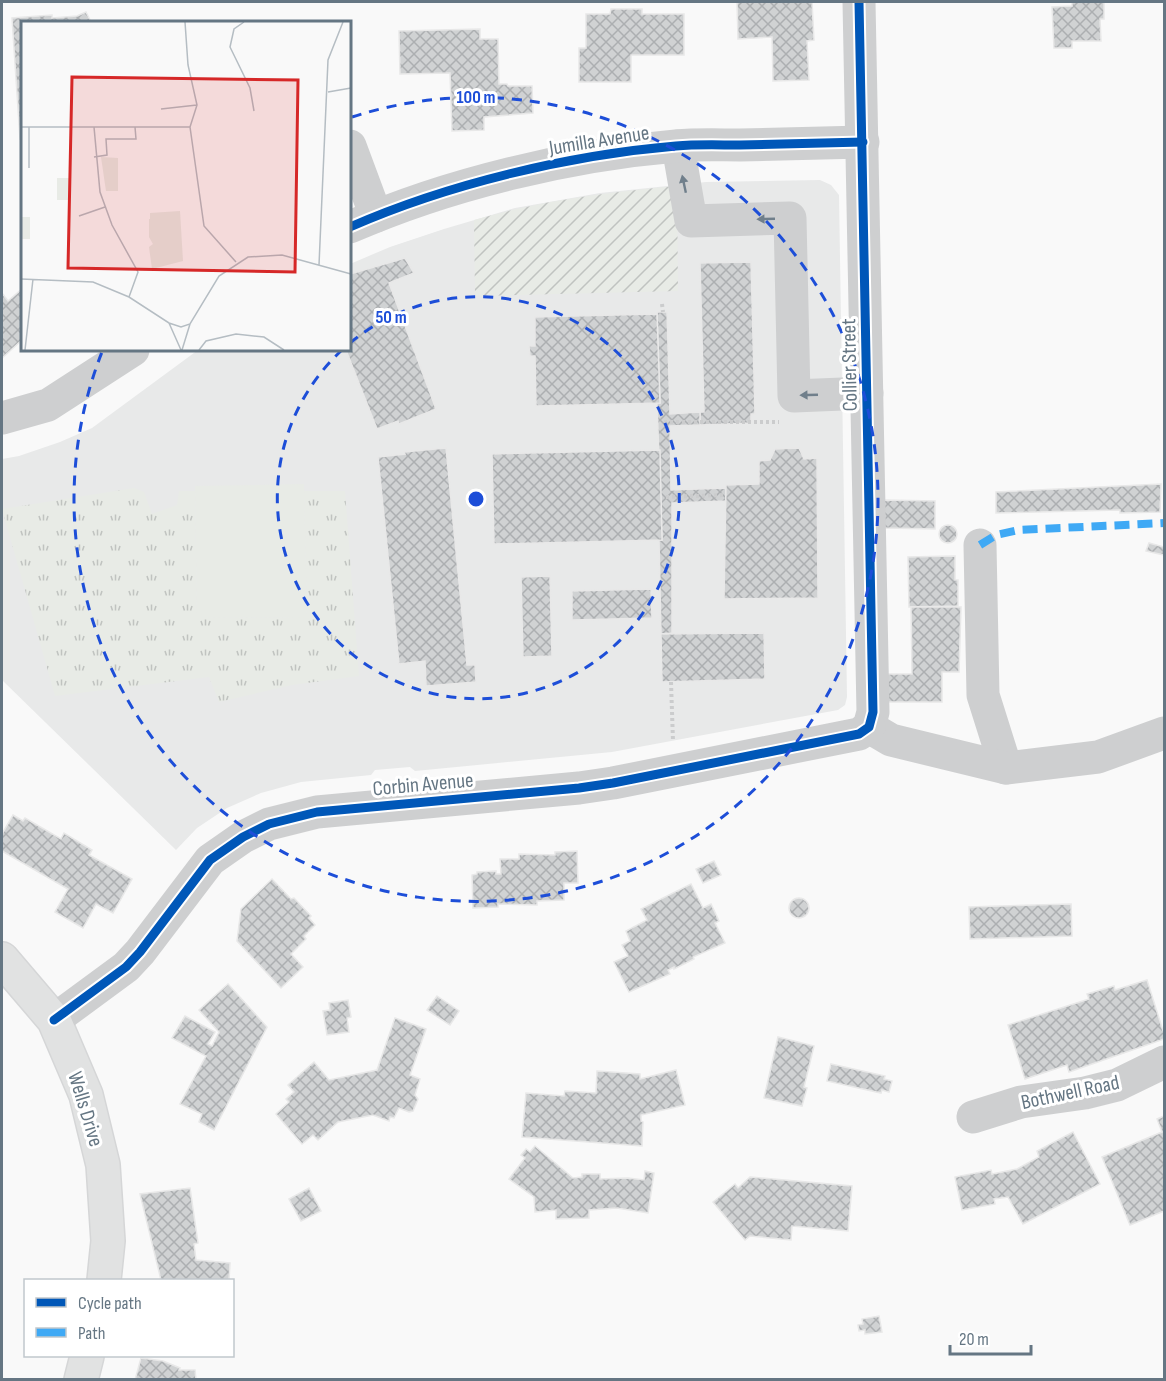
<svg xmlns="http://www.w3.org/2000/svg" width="1166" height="1381" font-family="'Sofia Sans Condensed',sans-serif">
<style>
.built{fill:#e8e9e9}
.grass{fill:url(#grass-tufts)}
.garden{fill:url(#garden-furrows)}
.pitch{fill:#e8ebe6}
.building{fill:url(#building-cross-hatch);stroke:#e8e8e8;stroke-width:1.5}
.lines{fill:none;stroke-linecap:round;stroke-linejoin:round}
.major-casing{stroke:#d5d6d7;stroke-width:36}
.path{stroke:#cbcccd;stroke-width:4;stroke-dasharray:3 3;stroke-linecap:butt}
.minor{stroke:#cecfd0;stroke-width:33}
.major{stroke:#e1e2e2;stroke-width:33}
.quiet{stroke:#3fa9f5;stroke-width:8;stroke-dasharray:15 8;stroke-linecap:butt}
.cycleway-casing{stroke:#fff;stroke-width:13}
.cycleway{stroke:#0057b8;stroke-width:9}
.oneway{fill:#707f8b}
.ring{fill:none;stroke:#1d4ed8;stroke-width:3;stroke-dasharray:10 8}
.labels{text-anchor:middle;stroke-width:6;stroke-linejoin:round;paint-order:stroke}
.street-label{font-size:21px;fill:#657683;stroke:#fff}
.inset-road{fill:none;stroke:#b5bdc3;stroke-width:1.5}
.view{fill:#d62828;fill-opacity:0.15;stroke:#d62828;stroke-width:3}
.inset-edge{fill:none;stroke:#657683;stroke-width:3}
.centre{fill:#1d4ed8;stroke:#fff;stroke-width:3}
.ring-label{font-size:18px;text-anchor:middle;font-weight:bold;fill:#1d4ed8;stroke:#fff;stroke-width:6;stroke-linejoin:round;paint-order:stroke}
</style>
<defs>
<pattern id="grass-tufts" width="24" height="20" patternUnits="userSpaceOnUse" patternTransform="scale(1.5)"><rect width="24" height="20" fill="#e8ebe6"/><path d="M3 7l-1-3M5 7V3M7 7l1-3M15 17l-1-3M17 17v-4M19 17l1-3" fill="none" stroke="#c0c3c0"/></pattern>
<pattern id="garden-furrows" width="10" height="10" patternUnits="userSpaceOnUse" patternTransform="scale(1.5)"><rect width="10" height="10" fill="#e8ebe6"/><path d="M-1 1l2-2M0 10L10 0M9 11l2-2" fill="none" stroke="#c0c3c0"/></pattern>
<pattern id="building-cross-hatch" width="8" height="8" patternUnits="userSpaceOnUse" patternTransform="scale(1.5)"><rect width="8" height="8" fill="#d0d2d3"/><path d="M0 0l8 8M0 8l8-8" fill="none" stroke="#acafb1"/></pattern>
</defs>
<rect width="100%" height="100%" fill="#f9f9f9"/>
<path class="built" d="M820,180L831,185L839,195L847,697L845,705L838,710L612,752L415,771L410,767L375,770L371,775L301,782L261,793L227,808L197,828L176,850L2,680V459L19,456L60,442L92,428L198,350H350V264L390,247L444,229L515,208L600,193L706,182Z"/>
<path class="grass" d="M134,488L144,492L152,514L177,505L179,491H195L197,618L307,617L304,491H345L359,676L292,685L219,702L209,677L55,696L2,509Z"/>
<path class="garden" d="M677,186L678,291L475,296L474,220C540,201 608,192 677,186Z"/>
<path class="pitch" d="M304,484L307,617L197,618L195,486Z"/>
<g class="building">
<path d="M737,2H812L814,40L807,41L809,80L773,81L772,37L738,39Z"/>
<path d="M1072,2H1104V19H1100L1101,41H1072V48H1054L1052,7L1072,6Z"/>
<path d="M611,9H642V14H684V55H631V82H579V48H586V14H610Z"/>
<path d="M86,12L91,22H22V139H20L12,18L52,15V18L77,16Z"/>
<path d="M480,29V39H498L499,84H507L508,86H532L533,113L484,117V130L452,131L450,73L400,74L399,31Z"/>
<path d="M405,258L414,273L389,283L436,409L399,424L398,421L377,429L346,350H350V274Z"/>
<path d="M751,262L755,414H751V423L700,425V412H704L700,263Z"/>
<path d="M22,289V340L2,358V293L8,301Z"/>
<path d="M657,312H667L670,414L700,412V425L670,426L671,490L726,488V501L672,503V633L661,634L659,540H662L657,403H660Z"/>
<path d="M657,314L660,403L536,406L535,356H530L529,346H535V317Z"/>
<path d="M446,448L467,665H475L476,682L426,686L425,661L399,664L378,457L405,454L404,452Z"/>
<path d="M799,448L804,459L817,458L818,598L724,599L726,485L759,484V461L770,460L775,449Z"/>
<path d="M660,450L662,540L494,544L492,454Z"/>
<path d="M1161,484L1160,512L1120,513V510L996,513V492Z"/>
<path d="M884,500L935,501V529L884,528Z"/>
<circle cx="948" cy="534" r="9"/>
<path d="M1149,543L1164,547V555L1146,551Z"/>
<path d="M955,556V580H958V606L909,607L908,557Z"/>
<path d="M550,576L552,656L523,657L521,577Z"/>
<path d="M651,589L652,618L572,620V591Z"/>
<path d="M911,607H961L959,672H942V702H885V674H912Z"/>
<path d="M764,633L765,679L662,682L661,634Z"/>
<path d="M13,815L23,821L25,818L61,839L64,833L92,850L89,855L132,879L113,913L96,904L83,928L55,912L68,889L2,851V834Z"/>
<path d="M577,851L578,883H564V900L537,901V905L498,904V907L473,908L472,875L477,874V872L496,871V874H501L500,859H519V854L555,855V852Z"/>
<path d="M714,861L721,875L703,883L696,869Z"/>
<path d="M272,879L291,899L294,898L311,916L309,918L315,925L304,936L306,939L291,954L303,967L281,988L237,941L241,909Z"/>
<path d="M691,884L703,908L711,904L719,921L715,923L725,943L693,957L694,959L674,969V967L668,970L670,974L629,992L614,962L628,956L622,945L630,941L626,931L647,920L641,909Z"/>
<circle cx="799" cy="908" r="10"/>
<path d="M1071,904L1072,936L970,939L969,907Z"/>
<path d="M1147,980L1164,1034V1039L1069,1072L1067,1065L1025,1079L1008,1025L1089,999L1087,994L1114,986L1115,990Z"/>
<path d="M228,984L267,1027L214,1130L199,1122L202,1114L180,1104L206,1056L172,1038L185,1016L215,1032L208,1044L212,1046L219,1032L199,1010Z"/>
<path d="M437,996L459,1011L450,1025L427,1010Z"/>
<path d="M348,1000L351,1017L347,1018L349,1032L327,1035L323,1011L330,1010L329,1003Z"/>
<path d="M395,1018L426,1029L410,1075L420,1079L415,1095L418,1099L413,1111L409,1112L399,1108L394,1118L390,1117L389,1121L373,1115L338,1122L318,1140L313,1135L302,1144L276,1114L289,1102L286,1099L294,1092L288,1085L314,1062L329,1080L377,1070Z"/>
<path d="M778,1037L814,1046L804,1087L807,1088L802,1106L764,1098Z"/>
<path d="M831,1064L885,1076L884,1079L892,1081L889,1092L882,1090L881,1093L827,1081Z"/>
<path d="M676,1070L685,1105L641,1115V1121L643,1122L642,1146L522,1137L526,1093L564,1096L565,1091L596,1093L597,1071L640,1074V1079Z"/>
<path d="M1164,1116V1211L1130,1225L1102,1157L1162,1132L1157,1119Z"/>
<path d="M1073,1132L1100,1184L1023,1224L1008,1197L994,1199L995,1204L962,1210L955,1177L991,1170L992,1174L1017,1169L1039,1157L1037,1151Z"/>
<path d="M535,1146L573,1178L582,1177V1174H600V1179L628,1178L644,1180L645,1171L654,1173L648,1213L617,1208L589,1210V1218L556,1219V1210L535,1212L534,1197L509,1179L525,1158L521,1155L526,1149L530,1152Z"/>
<path d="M750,1177L852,1186L848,1231L792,1226L791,1240L750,1236L745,1240L713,1202L735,1184L738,1188Z"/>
<path d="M190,1188L198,1243L194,1244L196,1260L230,1263L229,1280H161L140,1194Z"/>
<path d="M309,1188L321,1211L301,1221L289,1199Z"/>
<path d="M879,1316L882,1332L865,1334V1330L859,1331L858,1325L863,1324L862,1319Z"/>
<path d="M141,1358L163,1361L180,1368L179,1370H195L196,1380H135Z"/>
</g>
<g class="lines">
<defs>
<g id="major">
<path d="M2,959L54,1020L86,1095L103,1165L108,1241L104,1280"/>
<path d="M81,1380L87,1356"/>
</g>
</defs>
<use href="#major" class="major-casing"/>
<g class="path">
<path d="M662,304L663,312"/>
<path d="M664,422H779"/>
<path d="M666,497L726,495"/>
<path d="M671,682L673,741"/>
</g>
<g class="minor">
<path d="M859,2L873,712L869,727"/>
<path d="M350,146L376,216"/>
<path d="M678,146L691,221L790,218L794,396L867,393"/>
<path d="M350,227C448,184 569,155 676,146C697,144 719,145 740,145C781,144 822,143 863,142"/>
<path d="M2,418L48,405L133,350"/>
<path d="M980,545L983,695L1006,768"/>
<path d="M869,727L891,740L1006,768L1098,757L1164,733"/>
<path d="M54,1020L126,967L140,952L210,860L243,837L269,824L317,812L579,788L613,783L859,734L869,727"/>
<path d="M973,1117L1021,1102L1085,1093L1117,1085L1164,1062"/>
</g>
<use href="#major" class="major"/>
<path class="quiet" d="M980,545L996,535L1019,530L1164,523"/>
<defs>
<g id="cycleway">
<path d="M350,227C448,184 569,155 676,146C697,144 719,145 740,145C781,144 822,143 863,142"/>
<path d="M54,1020L126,967L140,952L210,860L243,837L269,824L317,812L579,788L613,783L859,734L869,727L873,712L859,2"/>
</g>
</defs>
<use href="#cycleway" class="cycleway-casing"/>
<use href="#cycleway" class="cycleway"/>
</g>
<defs><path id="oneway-solid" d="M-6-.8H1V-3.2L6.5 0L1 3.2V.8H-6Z" transform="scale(1.5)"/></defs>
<g class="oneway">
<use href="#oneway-solid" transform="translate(684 184) rotate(-102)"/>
<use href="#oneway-solid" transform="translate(766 219) rotate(178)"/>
<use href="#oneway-solid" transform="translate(809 395) rotate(178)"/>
</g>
<g class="ring">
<path d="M350 343A201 201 0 1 1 342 350"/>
<path d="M352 117A402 402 0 1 1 102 352"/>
</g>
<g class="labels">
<g class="street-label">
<text transform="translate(599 140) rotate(-9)" y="7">Jumilla Avenue</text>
<text transform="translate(849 365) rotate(-91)" y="7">Collier Street</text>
<text transform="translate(423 784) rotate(-5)" y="7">Corbin Avenue</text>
<text transform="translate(1070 1092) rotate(-12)" y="7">Bothwell Road</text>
<text transform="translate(86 1109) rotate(73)" y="7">Wells Drive</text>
</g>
</g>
<g transform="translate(21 21)">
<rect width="330" height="330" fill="#f9f9f9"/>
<path d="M159,190L162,240L131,248L128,226L132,223L128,216H149V198H129V192Z" fill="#e8ebe6"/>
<path d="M80,136L97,137V170H85Z" fill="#e8ebe6"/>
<path d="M36,157H48V179H36ZM0,196H9V218H0ZM128,198H149V216H128Z" fill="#e8ebe6"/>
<path class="inset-road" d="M164,1L167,44L176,84L169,106M223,1L213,8L209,26L229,67L233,90M307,71L330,67M140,88L176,84M0,106H169M8,106V147M73,106L79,171L91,204L117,251L108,276M169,106L183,205L215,241M73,136L86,134L85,118H115L114,106M58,195L84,186M298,244L307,39L322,1M0,258L72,261L108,276L148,302L160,306L169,303L198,255L227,236L261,234L330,253M148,302L160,329M4,329L12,258M161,329L169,303M178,329L185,320L215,313L243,316L263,329"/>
<path class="view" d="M51,56L277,59L274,251L47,247Z"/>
<rect width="330" height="330" class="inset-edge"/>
</g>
<circle cx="476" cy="499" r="9" class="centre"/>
<g class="ring-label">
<text x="476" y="103">100 m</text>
<text x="391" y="323">50 m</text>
</g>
<rect width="1166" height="1381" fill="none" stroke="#657683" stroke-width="6"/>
<rect x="24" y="1279" width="210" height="78" fill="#ffffff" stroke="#c1c8cd" stroke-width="1.5"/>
<rect x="36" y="1298" width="30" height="9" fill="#0057b8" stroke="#c1c8cd" stroke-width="1.5"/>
<text x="78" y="1309" font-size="18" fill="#657683">Cycle path</text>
<rect x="36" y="1328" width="30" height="9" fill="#3fa9f5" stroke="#c1c8cd" stroke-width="1.5"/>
<text x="78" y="1339" font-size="18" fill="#657683">Path</text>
<path d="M950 1345v9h81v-9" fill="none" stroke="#657683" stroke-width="3"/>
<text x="959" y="1345" font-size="18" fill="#657683" stroke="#ffffff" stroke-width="4.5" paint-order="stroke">20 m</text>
</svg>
